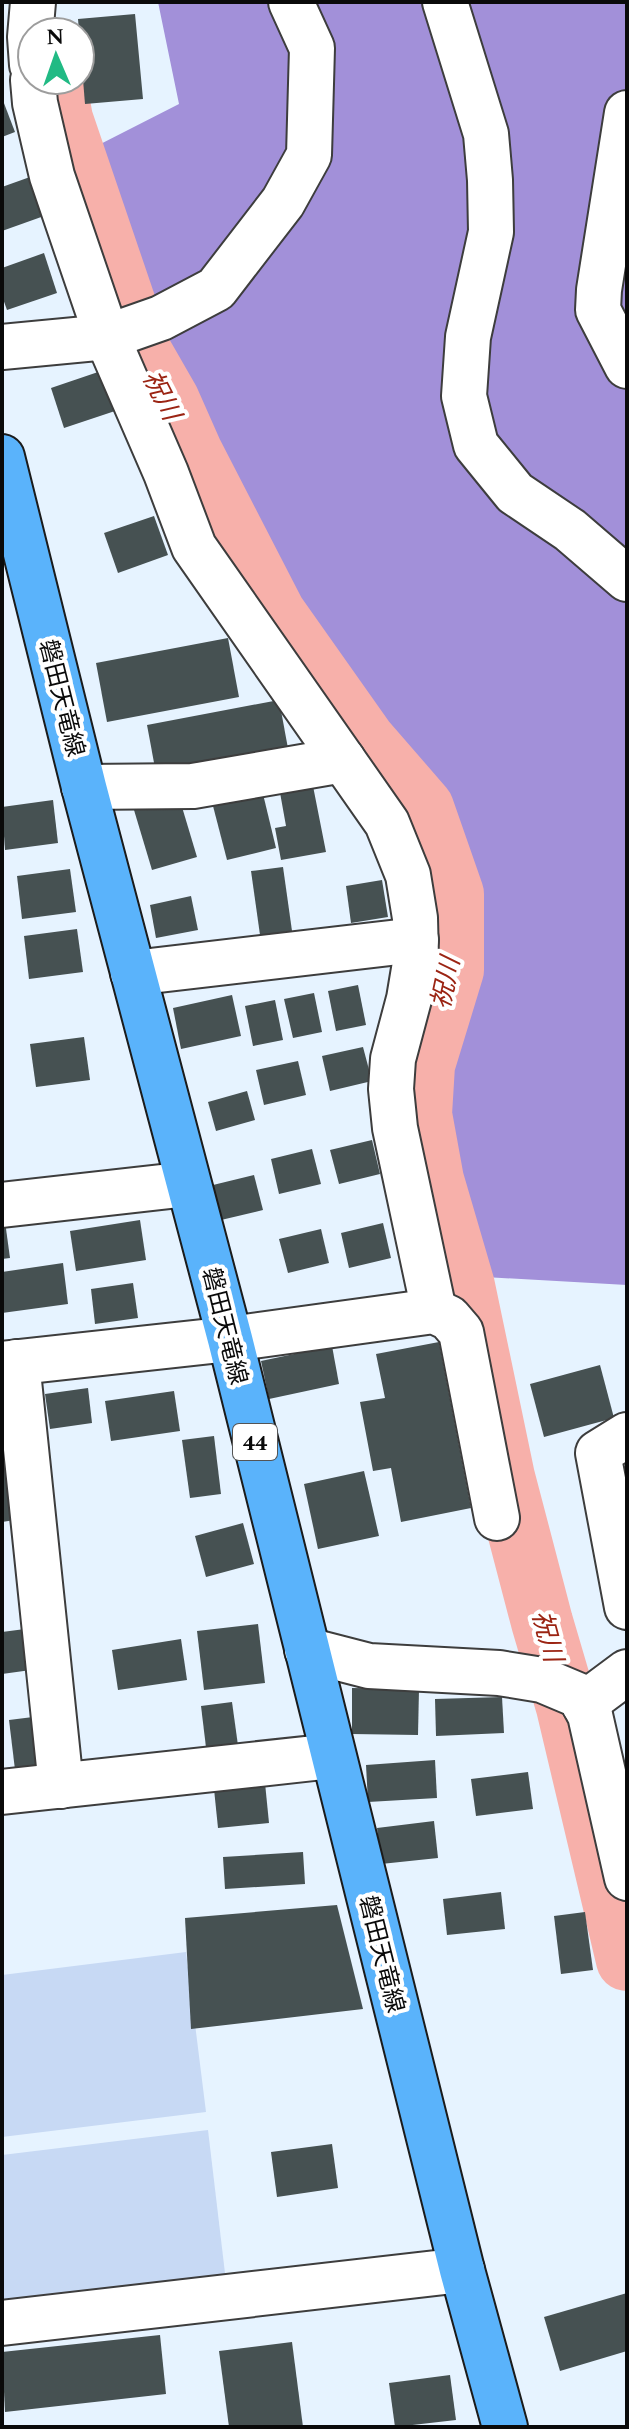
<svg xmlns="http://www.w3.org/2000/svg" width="629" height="2429" font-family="Spectral,'Noto Sans JP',serif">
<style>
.farmland{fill:#c7d9f4}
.forest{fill:#a290d9}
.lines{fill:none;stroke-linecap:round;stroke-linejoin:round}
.river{stroke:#f7b0aa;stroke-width:62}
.building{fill:#465152}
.minor-casing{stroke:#3d3d3d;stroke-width:48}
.major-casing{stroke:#1b1b1b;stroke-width:48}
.minor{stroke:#fff;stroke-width:44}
.major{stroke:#5ab3fb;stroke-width:44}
.labels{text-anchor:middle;stroke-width:8;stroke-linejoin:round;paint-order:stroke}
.shield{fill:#fff;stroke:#545454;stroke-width:2}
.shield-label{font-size:22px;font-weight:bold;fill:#0a0a0a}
.street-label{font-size:24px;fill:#0a0a0a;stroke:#fff}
.water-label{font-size:26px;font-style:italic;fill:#9b2413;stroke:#fff}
</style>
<rect width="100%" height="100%" fill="#e6f3ff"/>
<g class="farmland">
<path d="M186,1952L206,2112L2,2137V1975Z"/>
<path d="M208,2130L227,2290L2,2317V2155Z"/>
</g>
<path class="forest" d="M158,2H627V1285L468,1276L444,1085L483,909L391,772L287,632L169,401L75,157L179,104Z"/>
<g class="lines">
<path class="river" d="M55,80L62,119L142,354L169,401L192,453L275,614L364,740L423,808L453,894V970L424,1065L421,1114L433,1180L464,1286L504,1477L542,1622L567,1707L627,1960"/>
</g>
<g class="building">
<path d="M135,14L143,99L85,104L78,19Z"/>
<path d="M2,98L15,132L2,137Z"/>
<path d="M30,177L44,216L2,231V187Z"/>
<path d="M44,253L57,293L7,310L2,296V268Z"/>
<path d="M101,371L115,411L64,428L51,388Z"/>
<path d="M154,516L168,555L118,573L104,533Z"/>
<path d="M228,638L239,697L107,722L96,663Z"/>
<path d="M279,700L290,759L158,784L147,725Z"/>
<path d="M312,781L326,852L281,860L275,828L286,826L279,787Z"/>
<path d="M263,794L276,848L227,860L213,806Z"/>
<path d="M179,797L197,857L152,870L134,810Z"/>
<path d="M53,800L58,843L5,850L2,807Z"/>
<path d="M283,867L292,931L260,935L251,871Z"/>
<path d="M70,869L76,912L22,919L17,876Z"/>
<path d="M382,880L388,917L351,923L346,886Z"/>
<path d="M191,896L198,930L156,938L150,905Z"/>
<path d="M77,929L83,972L29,979L24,936Z"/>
<path d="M358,985L366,1025L336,1031L328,991Z"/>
<path d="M314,993L322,1032L293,1038L284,999Z"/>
<path d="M232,995L241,1036L181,1049L173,1008Z"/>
<path d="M275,1000L283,1040L253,1046L245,1006Z"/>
<path d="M84,1037L90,1080L36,1087L30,1044Z"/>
<path d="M363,1047L372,1081L330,1091L322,1056Z"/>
<path d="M298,1061L306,1095L264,1105L256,1070Z"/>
<path d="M247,1091L255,1120L216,1131L208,1102Z"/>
<path d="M372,1140L380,1174L339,1184L330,1150Z"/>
<path d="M312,1149L321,1184L279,1194L271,1159Z"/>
<path d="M254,1175L263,1210L221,1220L213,1185Z"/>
<path d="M2,1214H4L10,1258L2,1259Z"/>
<path d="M140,1220L146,1260L76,1271L70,1231Z"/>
<path d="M383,1223L391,1258L349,1268L341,1233Z"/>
<path d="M321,1229L329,1263L288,1273L279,1239Z"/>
<path d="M63,1263L68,1304L2,1313V1272Z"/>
<path d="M133,1283L138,1318L95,1324L91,1289Z"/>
<path d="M439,1342L471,1508L401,1522L391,1468L373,1471L360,1402L385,1398L376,1354Z"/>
<path d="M332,1346L339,1384L269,1399L261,1361Z"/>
<path d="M600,1365L614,1418L544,1437L530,1384Z"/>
<path d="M88,1388L92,1423L50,1429L45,1394Z"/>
<path d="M174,1391L180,1431L111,1441L105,1401Z"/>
<path d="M214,1436L221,1494L190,1498L182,1440Z"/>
<path d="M13,1456L21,1519L2,1522V1457Z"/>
<path d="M364,1471L379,1536L318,1549L304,1484Z"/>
<path d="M243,1523L254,1564L206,1577L195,1536Z"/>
<path d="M258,1624L265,1683L204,1690L197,1631Z"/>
<path d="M25,1629L31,1670L2,1674V1632Z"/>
<path d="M181,1639L187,1680L118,1690L112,1650Z"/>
<path d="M352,1688L419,1689L418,1735L352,1734Z"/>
<path d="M502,1697L504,1733L436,1736L435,1699Z"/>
<path d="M232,1702L240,1760L208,1764L201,1706Z"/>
<path d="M41,1716L48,1774L16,1778L9,1720Z"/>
<path d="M435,1760L437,1798L368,1802L366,1765Z"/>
<path d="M528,1772L533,1809L476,1816L471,1779Z"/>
<path d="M265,1783L269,1823L218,1828L214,1789Z"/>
<path d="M434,1821L438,1858L381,1864L377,1828Z"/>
<path d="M303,1852L305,1884L225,1889L223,1857Z"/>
<path d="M501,1892L505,1929L447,1935L443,1899Z"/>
<path d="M337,1905L363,2009L191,2029L185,1918Z"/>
<path d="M585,1912L593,1970L561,1974L554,1916Z"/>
<path d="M332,2144L338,2188L277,2197L271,2152Z"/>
<path d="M627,2293V2351L560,2371L544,2317Z"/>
<path d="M160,2335L166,2394L5,2412L2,2352Z"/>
<path d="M292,2342L303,2427H229L219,2351Z"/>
<path d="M450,2375L456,2420L395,2427L389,2383Z"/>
</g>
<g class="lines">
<defs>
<g id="minor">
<path d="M445,2L486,134L490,180L491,232L468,337L464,396L476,445L515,493L570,530L627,579"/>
<path d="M32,65L30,37L33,2"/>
<path d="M33,80L35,103L52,176L107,337L166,473L194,547L387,823L408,875L415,918L416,957L409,999L393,1059L391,1089L395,1128L434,1311"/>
<path d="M627,113L599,290L598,310L627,366"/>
<path d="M2,347L107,337L161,318L216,289L283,202L309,155L312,48L291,2"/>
<path d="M84,787L193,786L343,760"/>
<path d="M133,973L416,940"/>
<path d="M2,1205L188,1184"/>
<path d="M17,1362L61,1786"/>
<path d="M2,1364L230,1339L434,1311L449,1318L461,1332L497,1518"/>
<path d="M627,1435L598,1453L627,1607"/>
<path d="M307,1650L369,1666L499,1673L542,1680L580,1696L590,1715L627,1878"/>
<path d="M584,1704L627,1672"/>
<path d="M2,1792L332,1756"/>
<path d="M2,2323L462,2270"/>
</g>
<path id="major" d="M2,457L84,787L230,1339L462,2270L505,2427"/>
</defs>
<use href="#minor" class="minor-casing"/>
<use href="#major" class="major-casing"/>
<use href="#minor" class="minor"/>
<use href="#major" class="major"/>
</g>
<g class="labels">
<rect class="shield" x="233" y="1424" width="44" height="36" rx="6"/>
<g class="shield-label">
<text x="255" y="1450">44</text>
</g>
<g class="street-label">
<text transform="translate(62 698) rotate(76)" y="8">磐田天竜線</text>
<text transform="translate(225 1326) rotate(76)" y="8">磐田天竜線</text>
<text transform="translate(382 1954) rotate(76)" y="8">磐田天竜線</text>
</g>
<g class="water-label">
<text transform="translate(162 395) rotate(63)" y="9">祝川</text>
<text transform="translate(445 983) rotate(-78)" y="9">祝川</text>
<text transform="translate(548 1636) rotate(75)" y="9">祝川</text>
</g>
</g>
<rect width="629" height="2429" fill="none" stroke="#0a0a0a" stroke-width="8"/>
<g transform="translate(56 56) rotate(358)"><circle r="38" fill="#ffffff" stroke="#9d9d9d" stroke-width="2"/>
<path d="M0-6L14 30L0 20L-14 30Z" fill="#21ba84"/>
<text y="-12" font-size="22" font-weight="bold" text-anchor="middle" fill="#0a0a0a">N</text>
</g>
</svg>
